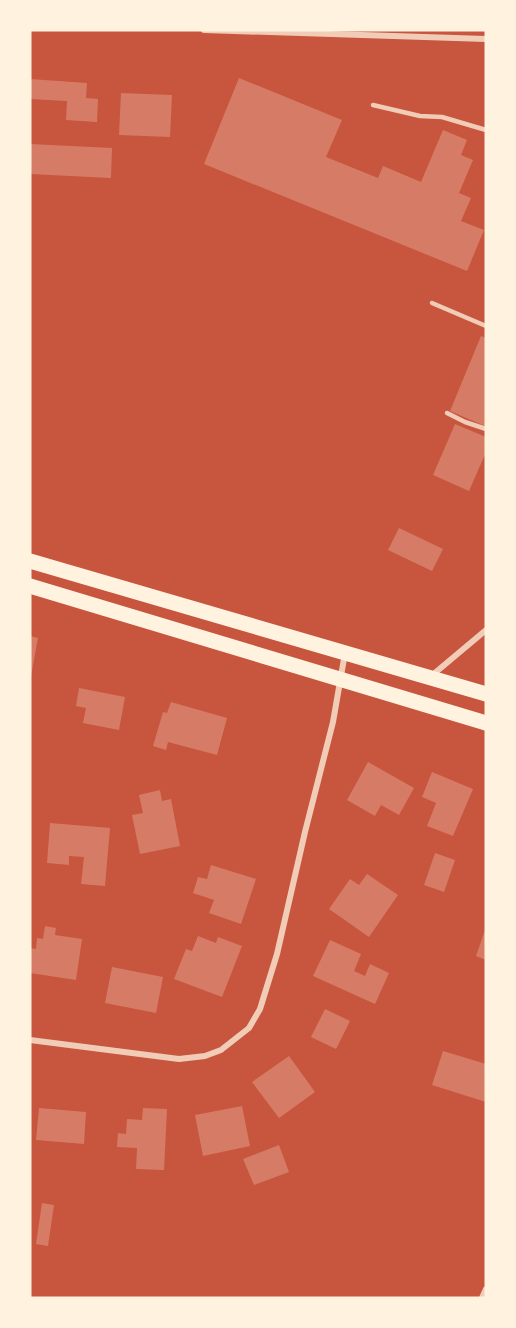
<svg xmlns="http://www.w3.org/2000/svg" width="516" height="1328" font-family="Karla,sans-serif">
<style>
.building{fill:#d67c66}
.lines{fill:none;stroke-linecap:round;stroke-linejoin:round}
.service{stroke:#f1ccb7;stroke-width:4.5}
.minor{stroke:#f1ccb7;stroke-width:6}
.primary{stroke:#fff3e0;stroke-width:15}
</style>
<rect width="100%" height="100%" fill="#c8553d"/>
<g class="building">
<path d="M239,78L342,120L326,157L378,178L383,166L421,182L443,130L467,140L461,155L473,160L459,193L471,198L461,221L484,230L467,271L204,164Z"/>
<path d="M30,79L87,83L86,98L98,99L97,122L66,120L67,101L30,99Z"/>
<path d="M121,93L172,95L170,137L119,135Z"/>
<path d="M30,144L112,148L111,178L30,174Z"/>
<path d="M481,336L486,338L485,426L450,411Z"/>
<path d="M455,424L486,437V452L469,491L433,475Z"/>
<path d="M399,528L443,549L432,571L388,550Z"/>
<path d="M30,636L38,638L31,676H30Z"/>
<path d="M79,688L125,697L119,730L83,723L86,708L76,706Z"/>
<path d="M171,702L227,718L217,755L168,742L166,750L153,746L163,712L167,713Z"/>
<path d="M368,762L414,788L399,815L381,805L375,816L347,800Z"/>
<path d="M432,772L473,789L453,836L427,826L436,803L422,797Z"/>
<path d="M160,790L162,801L171,799L180,846L140,854L132,815L143,813L139,795Z"/>
<path d="M50,823L110,828L105,886L81,884L84,857L69,856V865L47,863Z"/>
<path d="M435,853L455,860L444,892L424,885Z"/>
<path d="M211,865L256,879L241,924L209,913L214,900L193,893L198,877L207,879Z"/>
<path d="M367,874L398,895L369,937L329,909L350,879L359,885Z"/>
<path d="M45,926L56,928L55,935L82,939L76,980L30,973V948L36,949L37,938L43,939Z"/>
<path d="M486,927V960L476,956Z"/>
<path d="M198,936L216,943L218,937L242,946L222,997L174,979L186,949L192,951Z"/>
<path d="M330,940L361,954L354,971L365,976L370,964L389,973L375,1004L313,976Z"/>
<path d="M112,967L163,977L156,1013L105,1003Z"/>
<path d="M325,1009L350,1021L336,1049L311,1037Z"/>
<path d="M443,1051L486,1064V1102L432,1085Z"/>
<path d="M289,1056L315,1092L279,1118L252,1082Z"/>
<path d="M242,1106L250,1146L203,1156L195,1115Z"/>
<path d="M39,1108L86,1112L84,1144L36,1140Z"/>
<path d="M143,1108L167,1109L164,1170L136,1169L137,1148L117,1147L118,1133L126,1134L127,1119L142,1120Z"/>
<path d="M279,1145L289,1172L254,1185L243,1159Z"/>
<path d="M42,1203L54,1205L48,1246L36,1244Z"/>
</g>
<g class="lines">
<g class="service">
<path d="M373,105L420,116L442,117L486,130"/>
<path d="M432,303L486,326"/>
<path d="M447,413L465,422L486,429"/>
</g>
<g class="minor">
<path d="M204,30L486,39"/>
<path d="M430,677L486,630"/>
<path d="M30,1040L179,1059L205,1056L221,1050L249,1028L260,1009L277,954L305,832L333,722L345,653"/>
<path d="M482,1298L486,1289"/>
</g>
<g class="primary">
<path d="M30,561L486,694"/>
<path d="M30,586L486,723"/>
</g>
</g>
<rect width="516" height="1328" fill="none" stroke="#fff3e0" stroke-width="63"/>
</svg>
